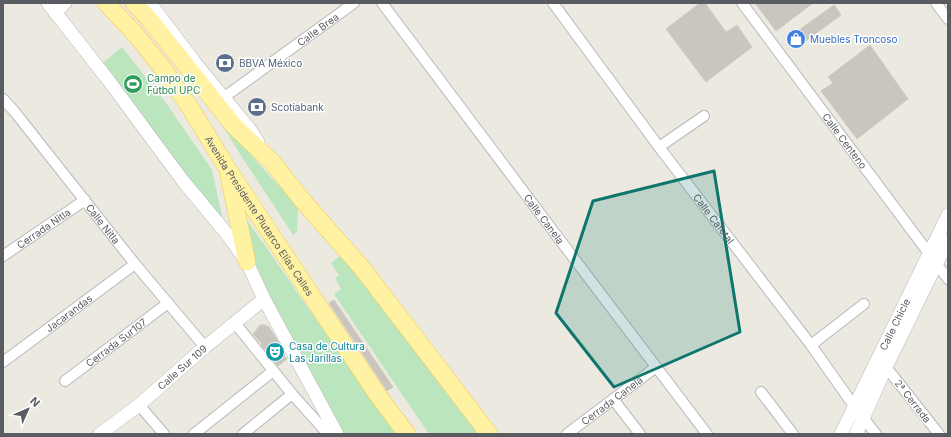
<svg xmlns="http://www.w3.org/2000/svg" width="951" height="437" font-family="Inter,sans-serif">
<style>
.green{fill:#bbe5bc}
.building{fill:#c9c6bf;stroke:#d1cbbe}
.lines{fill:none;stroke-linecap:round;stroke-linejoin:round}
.minor-casing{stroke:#b6b8bd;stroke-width:12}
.tertiary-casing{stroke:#b6b8bd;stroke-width:14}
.primary-casing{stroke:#f2c953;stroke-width:18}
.minor{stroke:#fff;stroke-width:10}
.tertiary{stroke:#fff;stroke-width:13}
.primary{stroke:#fff2a2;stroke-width:17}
.marked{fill:#0f766e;fill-opacity:0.2;stroke:#0f766e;stroke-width:3;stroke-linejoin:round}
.labels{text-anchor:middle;stroke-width:3;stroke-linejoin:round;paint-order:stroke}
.street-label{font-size:10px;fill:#595c61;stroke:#fff}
.shop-label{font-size:10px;fill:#366cbe;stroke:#fff;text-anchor:start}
.service-label{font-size:10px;fill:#4e5e75;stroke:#fff;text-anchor:start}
.leisure-label{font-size:10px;fill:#27864d;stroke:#fff;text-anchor:start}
.culture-label{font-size:10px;fill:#0d838f;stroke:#fff;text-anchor:start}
</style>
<rect width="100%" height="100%" fill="#eceae0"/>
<g class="green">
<path d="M122,47L166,103L212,170L225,230L100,65Z"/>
<path d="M209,104L257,162L298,206L297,232L293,235L242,157Z"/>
<path d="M243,214L388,423L397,434H341L255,267Z"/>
<path d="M343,254L484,434H429L334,294L341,289L335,278L339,275L331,263Z"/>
</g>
<g class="building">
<path d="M700,3H705L726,32L737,25L752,47L706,82L666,29Z"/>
<path d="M755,3H813L776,31Z"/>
<path d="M834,5L841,15L800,45L792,35Z"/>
<path d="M870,45L908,99L857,139L821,91L833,83L828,77Z"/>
<path d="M334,300L393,387L387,391L329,303Z"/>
<path d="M260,325H265L269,327L281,346L278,349L287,359L278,366L261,345L262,344L253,334Z"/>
</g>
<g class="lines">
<defs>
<g id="minor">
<path id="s1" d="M382,3L560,240L707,434"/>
<path id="s2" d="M553,3L659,147L811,345L854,406L876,434"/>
<path id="s3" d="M742,3L948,279"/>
<path d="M936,3L948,19"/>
<path id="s4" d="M223,98L354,3"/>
<path id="s5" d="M3,99L14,111L135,264L205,347"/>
<path d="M659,147L704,116"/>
<path id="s6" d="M3,256L85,200"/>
<path d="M235,323L292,394L328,434"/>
<path d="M811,345L864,304"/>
<path id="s7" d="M3,362L135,264"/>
<path d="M886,367L939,434"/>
<path id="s8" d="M65,381L168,303"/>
<path d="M761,392L793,434"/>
<path d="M613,399L640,434"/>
<path d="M139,405L164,434"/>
<path d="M194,434L273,371"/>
<path d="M243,434L292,394"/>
<path id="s9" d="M567,434L656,367"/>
</g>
<g id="tertiary">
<path d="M48,3L109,81L183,181L227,234L247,262L264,299L337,434"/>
<path d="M150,3L196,64L251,131L258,142"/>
<path d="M55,13L65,3"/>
<path id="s10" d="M100,434L139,405L205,347L264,299"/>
<path id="s11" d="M841,434L948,215"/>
<path d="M856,434L886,367L948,240"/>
</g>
<g id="primary">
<path id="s12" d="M106,3L136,35L165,71L191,109L227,168L377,394L407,434"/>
<path d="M134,3L150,20L234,126L273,163L303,201L362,268L489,434"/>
<path d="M229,176L247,262"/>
</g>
</defs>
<use href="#minor" class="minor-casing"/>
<use href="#tertiary" class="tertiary-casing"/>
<use href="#primary" class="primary-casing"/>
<use href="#minor" class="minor"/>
<use href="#tertiary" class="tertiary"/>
<use href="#primary" class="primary"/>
</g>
<path class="marked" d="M714,171L740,332L614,387L556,313L593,201Z"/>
<defs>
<symbol id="shop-disc" viewBox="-11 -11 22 22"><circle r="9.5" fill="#3f7fe0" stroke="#fff"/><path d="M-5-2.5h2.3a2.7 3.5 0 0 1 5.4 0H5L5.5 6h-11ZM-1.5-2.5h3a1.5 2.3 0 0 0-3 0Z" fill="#fff"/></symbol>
<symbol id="bank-disc" viewBox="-11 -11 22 22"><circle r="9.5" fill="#5c6f8a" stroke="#fff"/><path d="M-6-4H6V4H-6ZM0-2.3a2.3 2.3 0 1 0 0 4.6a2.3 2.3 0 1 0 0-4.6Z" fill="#fff"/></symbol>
<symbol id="stadium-disc" viewBox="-11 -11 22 22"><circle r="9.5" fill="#2e9e5b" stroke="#fff"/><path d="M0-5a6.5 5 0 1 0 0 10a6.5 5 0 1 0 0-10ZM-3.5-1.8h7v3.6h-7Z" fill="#fff"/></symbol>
<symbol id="theatre-disc" viewBox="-11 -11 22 22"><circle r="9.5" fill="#0f9aa8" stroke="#fff"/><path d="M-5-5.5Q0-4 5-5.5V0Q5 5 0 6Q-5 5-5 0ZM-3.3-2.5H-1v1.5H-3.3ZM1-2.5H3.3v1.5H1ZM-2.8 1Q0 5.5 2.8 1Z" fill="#fff"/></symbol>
</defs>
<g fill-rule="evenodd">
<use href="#shop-disc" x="785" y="28" width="22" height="22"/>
<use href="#bank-disc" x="214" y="52" width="22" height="22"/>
<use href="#stadium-disc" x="122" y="73" width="22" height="22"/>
<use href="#bank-disc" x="246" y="96" width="22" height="22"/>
<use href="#theatre-disc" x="264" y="341" width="22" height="22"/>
</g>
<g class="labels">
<g class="street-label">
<text dy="4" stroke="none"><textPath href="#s4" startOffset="117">Calle Brea</textPath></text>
<text dy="4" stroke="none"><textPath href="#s3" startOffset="172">Calle Centeno</textPath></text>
<text dy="4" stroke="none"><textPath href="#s12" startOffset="263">Avenida Presidente Plutarco Elías Calles</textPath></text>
<text dy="4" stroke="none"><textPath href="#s1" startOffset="270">Calle Canela</textPath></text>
<text dy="4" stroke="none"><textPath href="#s2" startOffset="269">Calle Cafetal</textPath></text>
<text dy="4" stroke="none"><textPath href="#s5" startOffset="160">Calle Nitla</textPath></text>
<text dy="4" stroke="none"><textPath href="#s6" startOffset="49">Cerrada Nitla</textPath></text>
<text dy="4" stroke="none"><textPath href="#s7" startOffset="82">Jacarandas</textPath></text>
<text dy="4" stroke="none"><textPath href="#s11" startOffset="122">Calle Chicle</textPath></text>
<text dy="4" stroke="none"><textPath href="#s8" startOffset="64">Cerrada Sur107</textPath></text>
<text dy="4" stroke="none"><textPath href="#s10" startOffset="106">Calle Sur 109</textPath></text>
<text dy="4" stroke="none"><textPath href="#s9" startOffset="56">Cerrada Canela</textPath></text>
<text transform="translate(913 401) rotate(52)" y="4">2ª Cerrada</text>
</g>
<g class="shop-label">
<text x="810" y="43">Muebles Troncoso</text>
</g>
<g class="service-label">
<text x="239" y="67">BBVA México</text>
<text x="271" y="111">Scotiabank</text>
</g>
<g class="leisure-label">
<text x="147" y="82">Campo de<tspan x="147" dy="12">Fútbol UPC</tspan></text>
</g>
<g class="culture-label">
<text x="289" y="350">Casa de Cultura<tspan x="289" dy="12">Las Jarillas</tspan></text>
</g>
</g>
<rect width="951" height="437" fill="none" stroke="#595c61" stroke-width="8"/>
<g transform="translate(28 409) rotate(45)" stroke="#ffffff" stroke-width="3" paint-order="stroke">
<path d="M0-3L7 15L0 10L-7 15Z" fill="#595c61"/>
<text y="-6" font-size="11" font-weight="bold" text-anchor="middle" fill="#595c61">N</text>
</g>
</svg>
